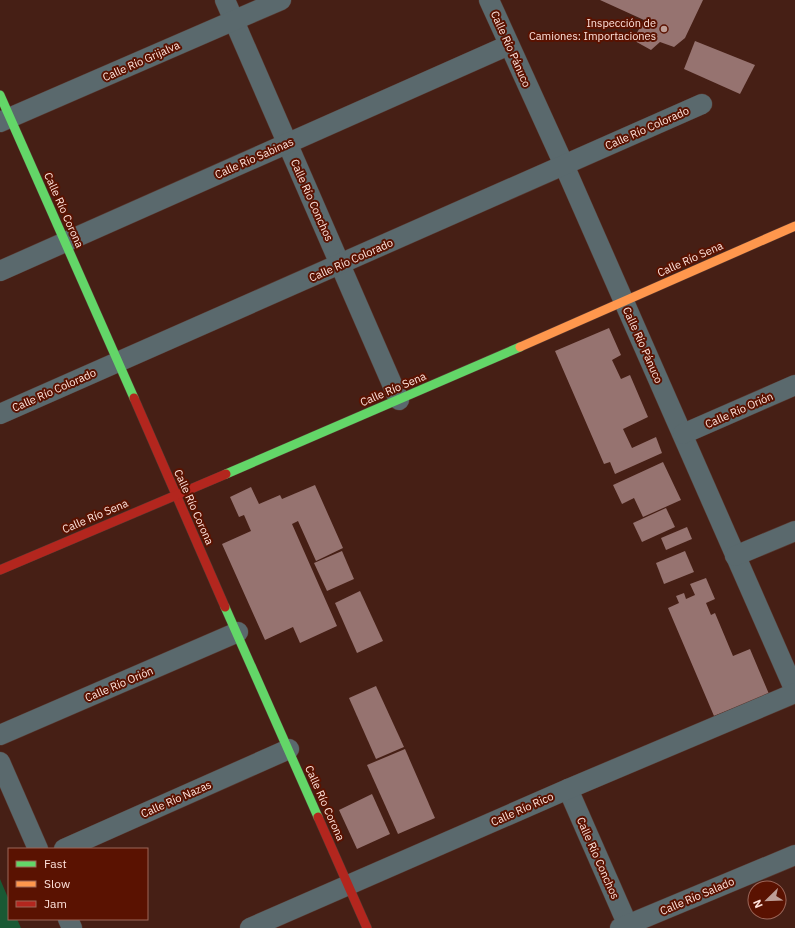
<svg xmlns="http://www.w3.org/2000/svg" width="795" height="928" font-family="'IBM Plex Sans',sans-serif">
<style>
.green{fill:#195934}
.building{fill:#967370}
.lines{fill:none;stroke-linecap:round;stroke-linejoin:round}
.street-casing{stroke:#583931;stroke-width:21}
.fast-casing{stroke:#583931;stroke-width:10}
.slow-casing{stroke:#583931;stroke-width:10}
.jam-casing{stroke:#583931;stroke-width:10}
.street{stroke:#5a696d;stroke-width:20}
.fast{stroke:#63d668;stroke-width:9}
.slow{stroke:#ff974d;stroke-width:9}
.jam{stroke:#b3261e;stroke-width:9}
.poi-dot{fill:#be9e96;stroke:#5a1201;stroke-width:1.5}
.labels{text-anchor:middle;stroke-width:4;stroke-linejoin:round;paint-order:stroke}
.poi-label{font-size:11px;fill:#ffe3dc;stroke:#5a1201;text-anchor:end}
.street-label{font-size:11px;fill:#ffe3dc;stroke:#5a1201}
</style>
<rect width="100%" height="100%" fill="#461f15"/>
<path class="green" d="M0,879L9,900V919H17L21,928H0Z"/>
<g class="building">
<path d="M600,0H703L685,38L674,47L660,42L651,50L633,40L644,20Z"/>
<path d="M695,41L755,65L740,94L684,69Z"/>
<path d="M609,328L621,355L612,360L621,379L630,375L648,417L623,429L632,448L656,437L662,453L615,474L610,462L604,464L555,351Z"/>
<path d="M663,462L681,500L643,517L634,498L622,504L613,485Z"/>
<path d="M315,485L343,548L316,561L298,521L292,524L337,626L300,643L293,627L265,640L222,544L251,531L244,515L239,517L230,497L251,487L259,504L280,495L282,499Z"/>
<path d="M666,508L675,527L642,542L633,523Z"/>
<path d="M687,527L692,539L666,550L661,538Z"/>
<path d="M342,551L354,579L327,591L314,563Z"/>
<path d="M685,551L694,572L664,584L656,563Z"/>
<path d="M706,578L715,599L706,603L711,615L715,613L733,656L750,649L769,694L714,716L668,608L679,603L676,596L684,593L686,599L695,595L690,584Z"/>
<path d="M360,591L383,641L357,653L335,603Z"/>
<path d="M376,686L404,747L376,759L349,698Z"/>
<path d="M405,749L435,818L398,834L367,765Z"/>
<path d="M372,794L390,834L357,849L339,810Z"/>
</g>
<g class="lines">
<defs>
<g id="street">
<path d="M225,0L399,400"/>
<path d="M489,0L564,165L795,691"/>
<path d="M0,122L281,0"/>
<path d="M0,271L509,45"/>
<path d="M0,414L702,104"/>
<path d="M683,434L795,385"/>
<path d="M735,556L795,531"/>
<path d="M0,735L238,632"/>
<path d="M0,762L38,849"/>
<path d="M568,789L629,928"/>
<path d="M64,849L289,749"/>
<path d="M68,919L72,928"/>
<path d="M250,928L568,789L795,693"/>
<path d="M620,928L795,855"/>
</g>
<g id="fast">
<path d="M0,95L134,398"/>
<path d="M226,474L520,347"/>
<path d="M225,607L318,817"/>
</g>
<path id="slow" d="M520,347L795,226"/>
<g id="jam">
<path d="M134,398L225,607"/>
<path d="M0,570L226,474"/>
<path d="M318,817L367,928"/>
</g>
</defs>
<use href="#street" class="street-casing"/>
<use href="#fast" class="fast-casing"/>
<use href="#slow" class="slow-casing"/>
<use href="#jam" class="jam-casing"/>
<use href="#street" class="street"/>
<use href="#fast" class="fast"/>
<use href="#slow" class="slow"/>
<use href="#jam" class="jam"/>
</g>
<circle class="poi-dot" cx="664" cy="29" r="4"/>
<g class="labels">
<g class="poi-label">
<text x="656" y="27">Inspección de<tspan x="656" dy="13">Camiones: Importaciones</tspan></text>
</g>
<g class="street-label">
<text transform="translate(511 49) rotate(66)" y="4">Calle Río Pánuco</text>
<text transform="translate(141 61) rotate(-24)" y="4">Calle Río Grijalva</text>
<text transform="translate(647 128) rotate(-24)" y="4">Calle Río Colorado</text>
<text transform="translate(254 158) rotate(-24)" y="4">Calle Río Sabinas</text>
<text transform="translate(312 200) rotate(66)" y="4">Calle Río Conchos</text>
<text transform="translate(64 210) rotate(66)" y="4">Calle Río Corona</text>
<text transform="translate(690 259) rotate(-24)" y="4">Calle Río Sena</text>
<text transform="translate(351 260) rotate(-24)" y="4">Calle Río Colorado</text>
<text transform="translate(643 345) rotate(66)" y="4">Calle Río Pánuco</text>
<text transform="translate(393 389) rotate(-23)" y="4">Calle Río Sena</text>
<text transform="translate(54 390) rotate(-24)" y="4">Calle Río Colorado</text>
<text transform="translate(739 410) rotate(-24)" y="4">Calle Río Orión</text>
<text transform="translate(194 507) rotate(66)" y="4">Calle Río Corona</text>
<text transform="translate(95 516) rotate(-23)" y="4">Calle Río Sena</text>
<text transform="translate(119 684) rotate(-23)" y="4">Calle Río Orión</text>
<text transform="translate(176 799) rotate(-24)" y="4">Calle Río Nazas</text>
<text transform="translate(325 803) rotate(66)" y="4">Calle Río Corona</text>
<text transform="translate(522 809) rotate(-24)" y="4">Calle Río Rico</text>
<text transform="translate(598 858) rotate(66)" y="4">Calle Río Conchos</text>
<text transform="translate(697 896) rotate(-23)" y="4">Calle Río Salado</text>
</g>
</g>
<rect x="8" y="848" width="140" height="72" fill="#5a1201" stroke="#9c6659"/>
<rect x="16" y="861" width="20" height="6" fill="#63d668" stroke="#9c6659"/>
<text x="44" y="868" font-size="12" fill="#ffe3dc">Fast</text>
<rect x="16" y="881" width="20" height="6" fill="#ff974d" stroke="#9c6659"/>
<text x="44" y="888" font-size="12" fill="#ffe3dc">Slow</text>
<rect x="16" y="901" width="20" height="6" fill="#b3261e" stroke="#9c6659"/>
<text x="44" y="908" font-size="12" fill="#ffe3dc">Jam</text>
<g transform="translate(767 900) rotate(247)"><circle r="19" fill="#5a1201" stroke="#9c6659"/>
<path d="M0-3L7 15L0 10L-7 15Z" fill="#be9e96"/>
<text y="-6" font-size="11" font-weight="bold" text-anchor="middle" fill="#ffe3dc">N</text>
</g>
</svg>
